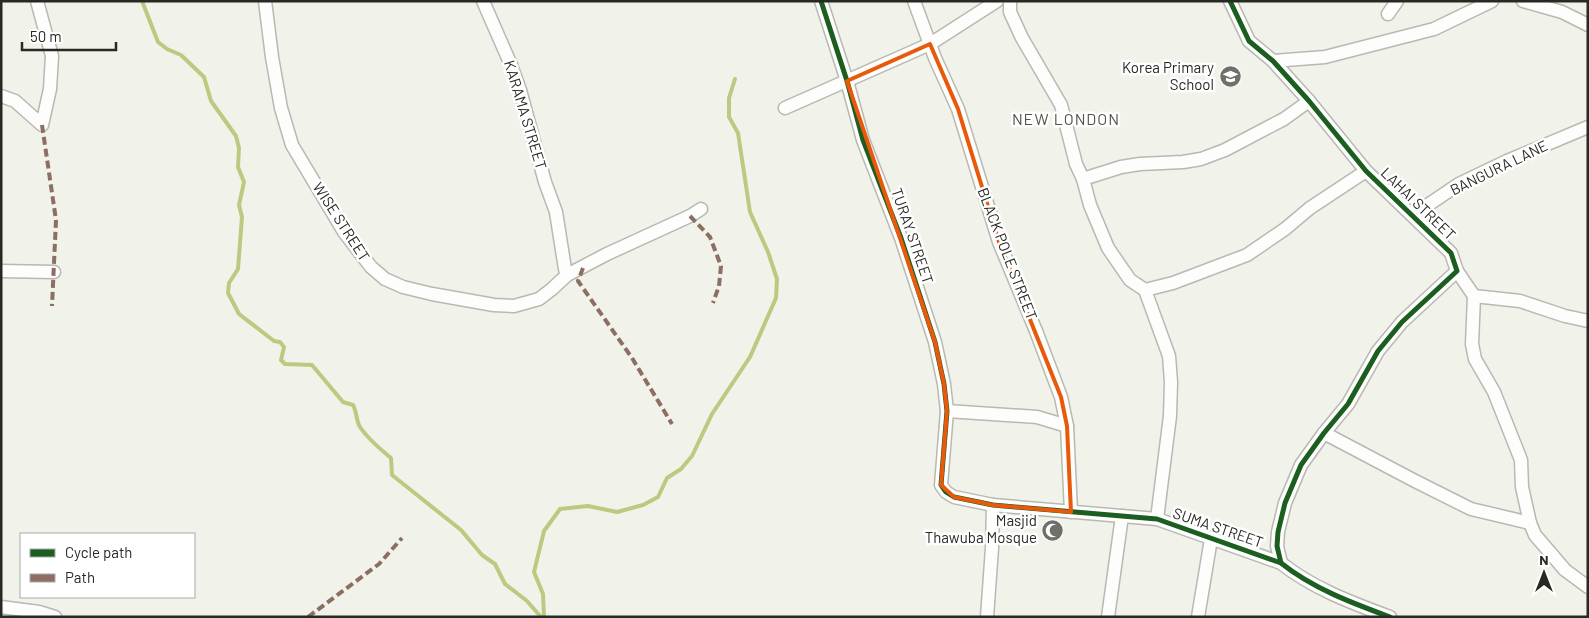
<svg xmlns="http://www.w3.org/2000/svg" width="1589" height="618" font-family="Barlow,sans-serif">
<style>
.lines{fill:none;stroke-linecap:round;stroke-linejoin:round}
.stream{stroke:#bbca81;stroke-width:4}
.street-casing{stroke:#b7b9b2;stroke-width:15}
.street{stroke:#fdfdfc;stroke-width:12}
.quiet{stroke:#8d6e63;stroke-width:4;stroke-dasharray:8 4;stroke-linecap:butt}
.cycleway-casing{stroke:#fff;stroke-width:8}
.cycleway{stroke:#1b5e20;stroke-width:5}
.marked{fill:none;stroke:#e8590c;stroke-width:4;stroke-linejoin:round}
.labels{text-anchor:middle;stroke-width:5;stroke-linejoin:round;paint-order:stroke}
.poi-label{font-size:15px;fill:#272923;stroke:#fff;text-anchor:end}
.street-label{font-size:15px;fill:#272923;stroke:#fff}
.neighbourhood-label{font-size:16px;letter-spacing:1px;fill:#525547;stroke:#fff}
</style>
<rect width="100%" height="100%" fill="#f1f3ea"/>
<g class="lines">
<g class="stream">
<path d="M142,1L158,42L167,49L181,55L204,77L211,101L236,136L239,148L238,167L244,182L239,205L242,217L238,269L229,283L228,293L239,314L274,341L280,342L284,347L281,360L285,364L312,365L343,402L353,405C357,412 356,421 360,427C368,439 380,449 391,458L392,475L461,530L482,555L495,564L505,584L527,601L541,617"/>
<path d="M544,617L543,594L534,572L544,531L560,509L588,506L617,512L643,505L658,497L667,478L681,469L692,456L712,414L750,357L776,298L777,279L768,252L750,212L738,133L729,117V98L735,79"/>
</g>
<defs>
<g id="street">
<path d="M265,1L272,57L281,108L292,145L344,232L371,267L385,279L403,287L432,294L494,305L514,306L539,299L552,289L567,275L607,254L690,216L701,209"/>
<path d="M483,1L511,65L520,90L545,182L556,212L565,269L567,275"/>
<path d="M821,1L847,81L863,140L901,238L935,342L944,384L947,411L941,485L946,492L954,497L993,505L1157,519L1281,563C1312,588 1352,603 1390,617"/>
<path d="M914,1L935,58L958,109L999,242L1036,331L1061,397L1067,426L1071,512"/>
<path d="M1010,1V12L1022,38L1061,105L1076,164L1083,179L1090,205L1108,248L1130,280L1145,290"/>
<path d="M1230,1L1249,41L1273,61L1309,101L1366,171L1451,253L1457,271L1402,322L1378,351L1348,404L1324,433L1301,465L1285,503L1278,532L1277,546L1281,563"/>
<path d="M1523,1L1562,12L1588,25"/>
<path d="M1388,14L1397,1"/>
<path d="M1273,61L1325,57L1434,29L1492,1"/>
<path d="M1,96L15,101L42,125L50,89L52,56L37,1"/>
<path d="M785,108L930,44L997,1"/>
<path d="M1083,179L1121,167L1140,164L1183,162L1201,159L1225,150L1284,119L1309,101"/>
<path d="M1413,215L1459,184L1507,161L1588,127"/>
<path d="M1,271L54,272"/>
<path d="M1457,271L1474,296L1472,344L1475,359L1494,392L1521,460L1522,487L1530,523L1535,535L1565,570L1588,587"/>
<path d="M1145,290L1173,283L1247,255L1285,229L1310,208L1366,171"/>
<path d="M1145,290L1169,356L1171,382L1170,416L1157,519"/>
<path d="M1474,296L1520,301L1565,316L1588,321"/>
<path d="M947,411L1037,417L1067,426"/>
<path d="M1324,433L1415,481L1471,509L1530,523"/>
<path d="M1,607L39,612L55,617"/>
<path d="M987,617L992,548L993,505"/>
<path d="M1108,617L1122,516"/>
<path d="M1198,617L1211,539"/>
</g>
</defs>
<use href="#street" class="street-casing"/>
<use href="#street" class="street"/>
<g class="quiet">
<path d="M42,125L56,220L52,306"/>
<path d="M690,216L710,237L721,266L719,286L713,303"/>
<path d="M583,268L578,281L632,358L672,424"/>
<path d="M308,617L379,564L402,538"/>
</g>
<defs>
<g id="cycleway">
<path d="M821,1L847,81L863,140L901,238L935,342L944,384L947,411L941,485L946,492L954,497L993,505L1157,519L1281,563C1312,588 1352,603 1390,617"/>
<path d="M1230,1L1249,41L1273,61L1309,101L1366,171L1451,253L1457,271L1402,322L1378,351L1348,404L1324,433L1301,465L1285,503L1278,532L1277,546L1281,563"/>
</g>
</defs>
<use href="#cycleway" class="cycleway-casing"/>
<use href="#cycleway" class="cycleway"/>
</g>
<path class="marked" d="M930,44L958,109L999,242L1061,397L1067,426L1071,512L993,505L954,497L941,485L947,411L944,384L935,342L847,81Z"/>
<defs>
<symbol id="school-disc" viewBox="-11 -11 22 22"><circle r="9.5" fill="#6e7069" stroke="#fff"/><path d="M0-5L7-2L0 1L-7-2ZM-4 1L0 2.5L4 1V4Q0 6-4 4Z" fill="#fff"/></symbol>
<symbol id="mosque-disc" viewBox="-11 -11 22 22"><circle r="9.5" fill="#6e7069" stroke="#fff"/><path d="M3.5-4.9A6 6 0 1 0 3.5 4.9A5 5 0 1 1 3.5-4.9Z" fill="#fff"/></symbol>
</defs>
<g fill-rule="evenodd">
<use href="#school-disc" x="1218" y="64" width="25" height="25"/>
<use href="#mosque-disc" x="1040" y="518" width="25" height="25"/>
</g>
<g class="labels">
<g class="poi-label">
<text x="1214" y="73">Korea Primary<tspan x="1214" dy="17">School</tspan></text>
<text x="1037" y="526">Masjid<tspan x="1037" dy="17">Thawuba Mosque</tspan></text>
</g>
<g class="street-label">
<text transform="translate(525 115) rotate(73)" y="5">KARAMA STREET</text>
<text transform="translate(1499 168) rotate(-26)" y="5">BANGURA LANE</text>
<text transform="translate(1418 204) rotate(44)" y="5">LAHAI STREET</text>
<text transform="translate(341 222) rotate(57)" y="5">WISE STREET</text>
<text transform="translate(912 236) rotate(71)" y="5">TURAY STREET</text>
<text transform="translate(1007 254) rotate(69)" y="5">BLACK POLE STREET</text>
<text transform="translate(1218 528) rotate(19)" y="5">SUMA STREET</text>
</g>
<g class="neighbourhood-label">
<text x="1066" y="125">NEW LONDON</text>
</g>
</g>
<rect width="1589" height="618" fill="none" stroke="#272923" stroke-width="5"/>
<rect x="20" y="533" width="175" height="65" fill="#ffffff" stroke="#a9a9a7"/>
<rect x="30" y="549" width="25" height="8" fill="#1b5e20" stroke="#a9a9a7"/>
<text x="65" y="558" font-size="15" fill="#272923">Cycle path</text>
<rect x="30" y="574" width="25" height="8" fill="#8d6e63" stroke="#a9a9a7"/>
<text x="65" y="583" font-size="15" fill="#272923">Path</text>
<g transform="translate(1544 573)" stroke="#ffffff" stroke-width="4" paint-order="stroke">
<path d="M0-4L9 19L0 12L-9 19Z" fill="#272923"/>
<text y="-8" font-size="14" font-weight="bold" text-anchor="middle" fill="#272923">N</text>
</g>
<path d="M22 42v8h94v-8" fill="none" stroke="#272923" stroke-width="2.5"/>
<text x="30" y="42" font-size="15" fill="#272923" stroke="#ffffff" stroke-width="4" paint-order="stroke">50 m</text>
</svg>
